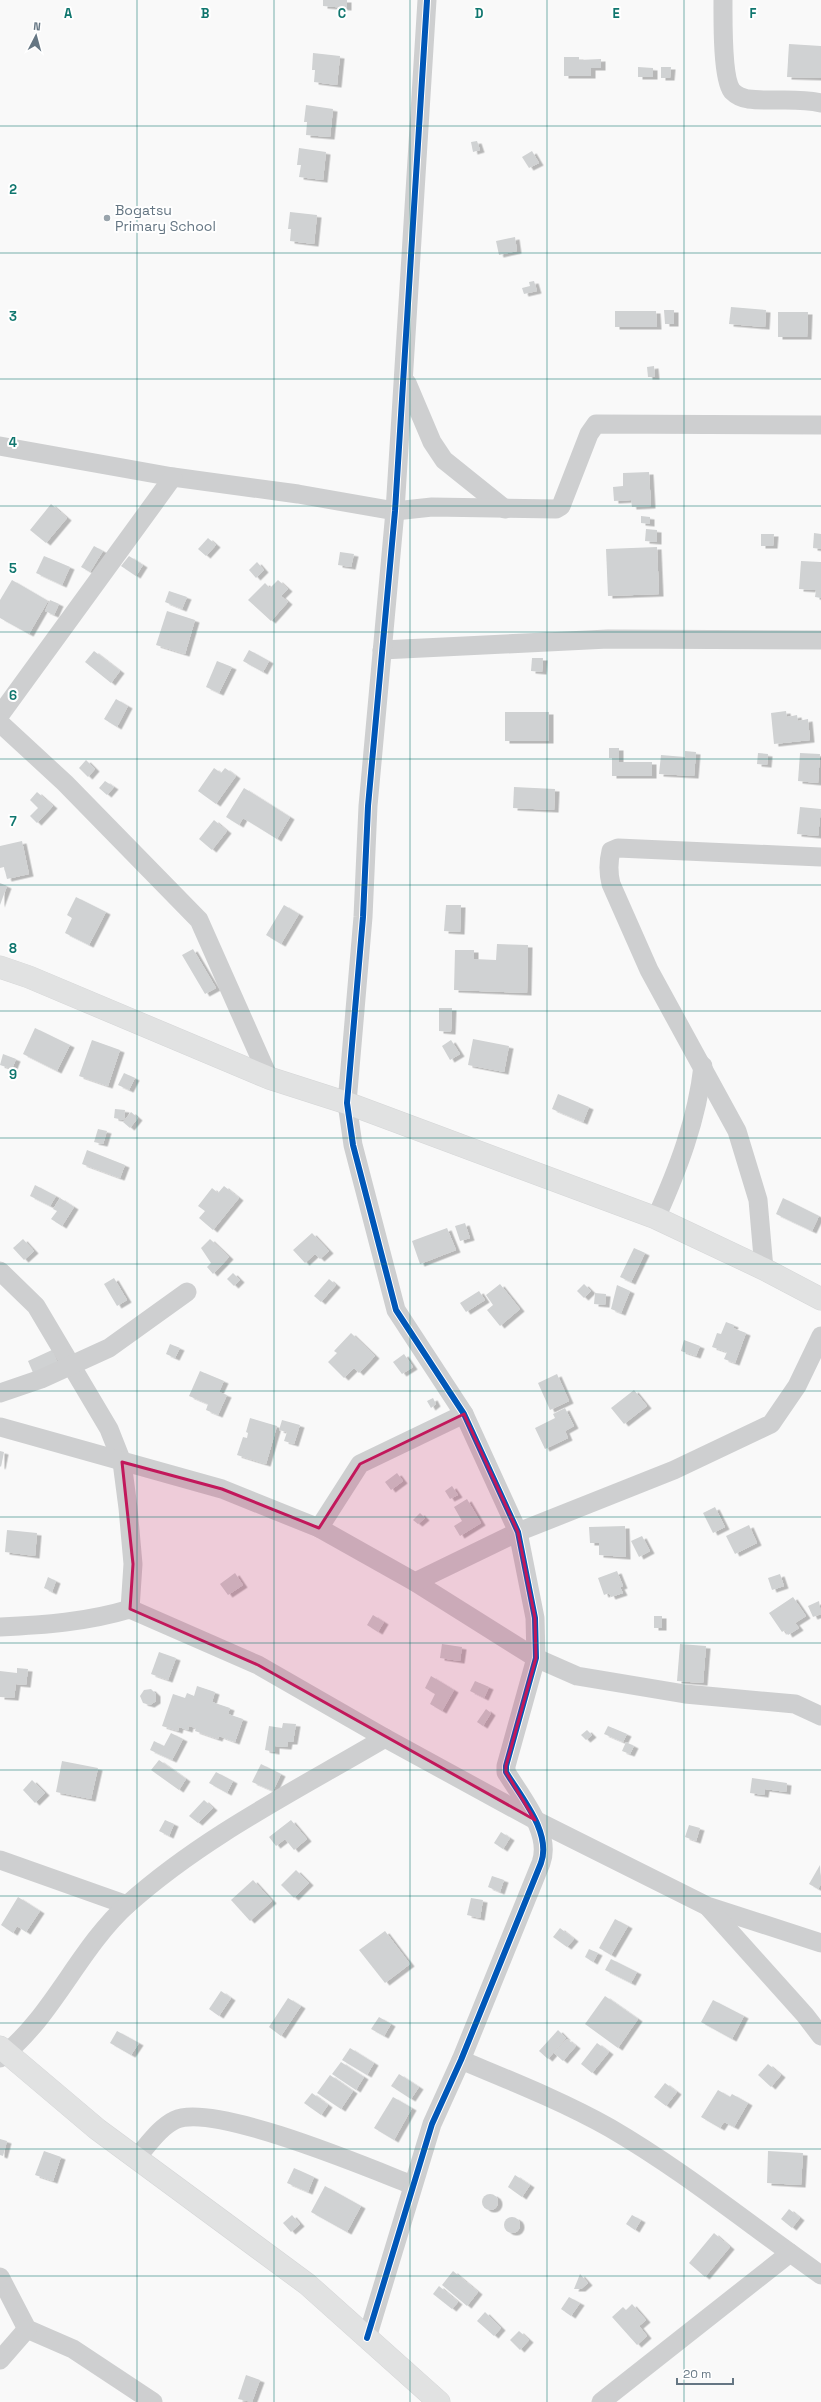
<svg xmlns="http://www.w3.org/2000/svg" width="821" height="2402" font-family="'Space Grotesk',sans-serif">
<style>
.building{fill:#d0d2d3;filter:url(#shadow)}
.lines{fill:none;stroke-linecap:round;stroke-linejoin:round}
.secondary-casing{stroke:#d5d6d7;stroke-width:23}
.street{stroke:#cecfd0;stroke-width:19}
.secondary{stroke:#e1e2e2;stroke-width:22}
.cycleway-casing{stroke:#fff;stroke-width:8}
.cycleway{stroke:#0057b8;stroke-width:6}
.marked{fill:#c2185b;fill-opacity:0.2;stroke:#c2185b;stroke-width:3;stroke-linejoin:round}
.grid{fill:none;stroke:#0f766e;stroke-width:1;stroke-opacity:0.55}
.poi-dot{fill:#99a4ac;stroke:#fff;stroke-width:1.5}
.labels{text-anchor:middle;stroke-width:4;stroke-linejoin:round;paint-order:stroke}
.poi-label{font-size:14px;fill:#657683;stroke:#fff;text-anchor:start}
.grid-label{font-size:13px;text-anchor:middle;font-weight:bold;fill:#0f766e;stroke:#fff;stroke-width:4;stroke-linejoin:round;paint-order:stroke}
</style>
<defs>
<filter id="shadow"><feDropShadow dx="4.5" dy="2.5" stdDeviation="0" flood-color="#0004"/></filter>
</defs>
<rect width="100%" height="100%" fill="#f9f9f9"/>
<g class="building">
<path d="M323,0H347V8L323,6Z"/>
<path d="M789,44L821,46V78L787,77Z"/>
<path d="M313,53L340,56L337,85L314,82L315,70H312Z"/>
<path d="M564,57H579V60L601,59V68H591V76H564Z"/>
<path d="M638,67L653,68V77H638Z"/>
<path d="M661,67H671L670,78H661Z"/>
<path d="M306,105L333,109L330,137L306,135L307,122H304Z"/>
<path d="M477,141L480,150L473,152L471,142Z"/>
<path d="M299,148L326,152L323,180L299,177L301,165H297Z"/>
<path d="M532,151L539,163L529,168L522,157Z"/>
<path d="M290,212L317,215L314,244L290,241L291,229H288Z"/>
<path d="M515,237L517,251L499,255L496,241Z"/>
<path d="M534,281L537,291L524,294L522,288L530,286L529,282Z"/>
<path d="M731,307L766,310L765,327L729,324Z"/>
<path d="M664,310H674V324H665Z"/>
<path d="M615,311H656L657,327H615Z"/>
<path d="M778,312H808L807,337H778Z"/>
<path d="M654,366L655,377H648L647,367Z"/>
<path d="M649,472L651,506L632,507L631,500L614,501L613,487L623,486V473Z"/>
<path d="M51,504L67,518L46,543L30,530Z"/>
<path d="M641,516L650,517V524L641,523Z"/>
<path d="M646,529L657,530V542L645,541Z"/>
<path d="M814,533L821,534V549L813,548Z"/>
<path d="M761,534H774L773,546H761Z"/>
<path d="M208,538L216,545L206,556L198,549Z"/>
<path d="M94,546L103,551L90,572L81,567Z"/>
<path d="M657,547L659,594L608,596L606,549Z"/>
<path d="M340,552L354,554L351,567L338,565Z"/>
<path d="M44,556L70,567L62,585L36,573Z"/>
<path d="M129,556L143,565L136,576L121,566Z"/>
<path d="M801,561L821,562V598L815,597L816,590L799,589Z"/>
<path d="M257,562L264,570L256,578L249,570Z"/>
<path d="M12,580L48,601L29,634L0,618V600Z"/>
<path d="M278,580L288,589L281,596L288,602L271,621L248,600L265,583L270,588Z"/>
<path d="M169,591L187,597L182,609L165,602Z"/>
<path d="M50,600L59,604L54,615L45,611Z"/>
<path d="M167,611L195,620L185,654L156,645Z"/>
<path d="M249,650L269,661L263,672L243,661Z"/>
<path d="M94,651L120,671L111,683L85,662Z"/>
<path d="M532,658H543L542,672L531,671Z"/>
<path d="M217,661L232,667L219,693L206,687Z"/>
<path d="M116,699L128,706L117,727L104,719Z"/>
<path d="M786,711L787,717L797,715L798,721L808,719L810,740L774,744L771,713Z"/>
<rect x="505" y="712" width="44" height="29"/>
<path d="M609,748H619V762H652V776H612V758H609Z"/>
<path d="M685,751L696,752L694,776L659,774L661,755L685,757Z"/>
<path d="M758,753L768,754L767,765L757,764Z"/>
<path d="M800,753L820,754L818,783L798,781Z"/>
<path d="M86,760L95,769L88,777L79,768Z"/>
<path d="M214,768L221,773L225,768L236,776L216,804L198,791Z"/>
<path d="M105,781L114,787L107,795L99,788Z"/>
<path d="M514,787L555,789L554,810L513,808Z"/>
<path d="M244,788L290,817L277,839L243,818L239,825L226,817Z"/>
<path d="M37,792L53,806L37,823L30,816L38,808L30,800Z"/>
<path d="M800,807L821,809L818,836L797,834Z"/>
<path d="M214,820L227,831L212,850L199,839Z"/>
<path d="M22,841L29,874L7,879L4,867L0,868V846Z"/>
<path d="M0,883L7,886L0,905Z"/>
<path d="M76,897L106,912L89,945L65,933L72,918L67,915Z"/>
<path d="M284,905L299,914L281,944L266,935Z"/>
<path d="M446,905H461L460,932L444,931Z"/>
<path d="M497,944L528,945L527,993L454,990L455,950H474V959L496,960Z"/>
<path d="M193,949L216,988L205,994L182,955Z"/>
<path d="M439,1008H452L451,1032L439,1031Z"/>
<path d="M35,1028L70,1045L57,1071L23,1054Z"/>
<path d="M473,1039L509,1046L504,1072L468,1065Z"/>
<path d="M92,1040L120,1050L108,1086L79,1076Z"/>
<path d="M451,1040L460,1054L450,1060L442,1046Z"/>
<path d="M3,1054L16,1059L12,1069L0,1065Z"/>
<path d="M124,1073L135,1078L129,1090L118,1085Z"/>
<path d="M558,1094L589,1107L583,1122L552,1109Z"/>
<path d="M115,1109L125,1110L124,1120L114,1118Z"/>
<path d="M131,1112L138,1118L130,1128L123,1122Z"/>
<path d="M98,1129L107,1131L103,1144L94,1142Z"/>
<path d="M87,1150L125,1165L120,1178L82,1164Z"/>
<path d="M35,1185L56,1196L50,1206L30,1196Z"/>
<path d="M224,1186L239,1198L213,1230L199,1218L205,1211L198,1206L212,1188L218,1193Z"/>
<path d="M60,1198L74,1207L62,1226L51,1219L57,1211L53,1209Z"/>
<path d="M783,1198L819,1216L812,1231L776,1214Z"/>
<path d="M465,1223L470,1238L460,1241L455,1226Z"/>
<path d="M447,1228L456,1250L420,1264L412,1241Z"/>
<path d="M312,1233L329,1251L320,1259L315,1254L305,1263L293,1250Z"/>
<path d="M23,1239L34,1251L24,1260L13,1248Z"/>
<path d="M210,1239L229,1257L213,1274L207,1267L211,1263L201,1248Z"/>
<path d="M634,1248L645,1253L631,1282L620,1277Z"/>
<path d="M233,1273L240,1280L234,1286L227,1279Z"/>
<path d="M114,1278L127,1300L117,1306L104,1284Z"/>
<path d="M329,1279L336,1285L321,1302L314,1296Z"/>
<path d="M500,1284L520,1309L500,1326L487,1310L493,1305L486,1295Z"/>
<path d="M584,1284L591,1291L584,1298L577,1291Z"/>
<path d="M617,1285L630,1291L621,1313L611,1309Z"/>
<path d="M479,1291L485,1300L466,1312L460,1303Z"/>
<path d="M595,1293L606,1294L605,1305L594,1304Z"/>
<path d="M726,1322L734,1325L733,1328L746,1333L735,1363L724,1359L727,1352L712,1347L717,1333L721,1334Z"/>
<path d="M351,1333L375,1356L359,1373L354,1368L344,1378L328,1362L337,1353L334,1351Z"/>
<path d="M684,1340L700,1346L696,1356L681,1351Z"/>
<path d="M170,1344L180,1348L175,1358L166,1354Z"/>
<path d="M52,1350L58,1364L34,1375L28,1361Z"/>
<path d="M404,1354L413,1367L402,1374L393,1362Z"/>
<path d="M200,1371L224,1381L219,1392L227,1395L218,1415L206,1410L208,1404L189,1396Z"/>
<path d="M557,1374L569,1401L550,1410L538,1383Z"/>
<path d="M634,1390L647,1406L624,1424L611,1408Z"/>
<path d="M433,1398L436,1404L431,1408L427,1401Z"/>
<path d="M565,1408L574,1426L565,1431L568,1438L545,1449L535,1428L555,1418L553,1414Z"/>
<path d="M250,1418L277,1426L266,1464L237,1455L243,1437L247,1438L248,1433L246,1432Z"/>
<path d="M282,1420L300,1425L294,1444L284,1441L287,1432L279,1430Z"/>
<path d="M0,1451L4,1452L1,1467L0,1466Z"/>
<path d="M397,1473L403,1481L391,1490L385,1482Z"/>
<path d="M452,1486L458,1495L450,1499L445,1491Z"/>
<path d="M467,1499L481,1523L460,1536L454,1526L462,1521L454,1507Z"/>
<path d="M715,1507L725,1527L713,1533L703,1513Z"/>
<path d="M420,1513L425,1518L418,1524L413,1520Z"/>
<path d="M749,1525L757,1543L735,1554L726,1536Z"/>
<path d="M625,1526L626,1557L599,1555V1543H590L589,1527Z"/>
<path d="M7,1530L37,1533L35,1556L5,1552Z"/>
<path d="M642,1536L650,1551L639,1557L631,1541Z"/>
<path d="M617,1571L623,1586L620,1587L623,1593L611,1597L609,1593L604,1595L598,1578Z"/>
<path d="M235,1573L243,1585L228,1595L220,1584Z"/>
<path d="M780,1574L784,1586L772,1590L768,1578Z"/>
<path d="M48,1577L56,1581L52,1592L44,1588Z"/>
<path d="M793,1597L806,1616L795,1623L799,1628L788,1635L785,1630L782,1632L769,1613Z"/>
<path d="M819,1601L821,1614L813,1617L808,1606Z"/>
<path d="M373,1615L384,1622L378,1632L367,1625Z"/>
<rect x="654" y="1616" width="8" height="12"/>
<path d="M442,1644L462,1647L460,1661L440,1658Z"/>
<path d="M680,1644L706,1646L703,1683L677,1681Z"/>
<path d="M159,1652L176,1658L168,1680L151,1674Z"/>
<path d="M17,1668L28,1669L26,1685L16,1684L14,1698L0,1697V1671L17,1673Z"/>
<path d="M431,1676L454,1690L442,1711L430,1704L435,1694L425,1688Z"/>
<path d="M475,1681L489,1687L484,1698L470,1691Z"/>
<path d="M197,1686L215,1692L212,1702L230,1708L228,1714L243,1719L235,1742L219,1736L218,1739L195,1731L196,1728L189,1726L188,1730L179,1727L178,1731L162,1726L173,1694L185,1698L187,1693L194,1696Z"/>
<path d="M151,1689L156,1694V1701L150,1705L143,1703L140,1696L144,1690Z"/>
<path d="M486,1709L491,1713L483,1726L477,1722Z"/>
<path d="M283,1723L296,1724L293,1742H288L287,1747L275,1746V1752L265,1750L269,1726L282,1728Z"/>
<path d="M608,1726L627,1734L623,1742L604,1734Z"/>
<path d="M587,1730L592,1735L586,1740L581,1735Z"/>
<path d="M171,1733L183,1739L172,1760L150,1750L154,1741L164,1746Z"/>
<path d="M626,1742L634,1746L630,1754L622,1751Z"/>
<path d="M159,1760L186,1779L179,1790L151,1770Z"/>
<path d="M62,1761L98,1768L91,1799L56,1792Z"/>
<path d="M261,1764L281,1774L273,1791L252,1782Z"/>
<path d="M216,1772L233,1781L227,1793L209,1783Z"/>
<path d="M752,1778L787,1783L786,1792L765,1789L764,1795L750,1793Z"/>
<path d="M32,1780L45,1793L35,1803L23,1790Z"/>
<path d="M204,1800L213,1808L198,1823L189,1816Z"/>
<path d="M165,1820L174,1824L169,1836L159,1831Z"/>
<path d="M291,1820L307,1839L294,1850L285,1839L276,1846L269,1837Z"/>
<path d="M689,1825L700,1828L696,1841L685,1837Z"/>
<path d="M501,1832L510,1838L503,1849L494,1843Z"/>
<path d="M820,1865L821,1884L818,1889L809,1884Z"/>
<path d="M296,1870L309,1883L294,1898L281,1885Z"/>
<path d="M492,1876L504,1880L500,1892L488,1887Z"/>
<path d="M253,1880L272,1901L250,1921L231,1900Z"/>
<path d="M18,1897L40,1911L26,1932L17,1926L13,1933L1,1925Z"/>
<path d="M471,1898L483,1900L480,1918L467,1915Z"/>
<path d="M615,1919L628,1926L611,1955L599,1948Z"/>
<path d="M560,1928L574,1939L567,1947L553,1937Z"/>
<path d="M385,1931L410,1964L385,1983L359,1950Z"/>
<path d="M589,1949L598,1953L593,1962L585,1957Z"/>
<path d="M611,1959L637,1972L631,1983L605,1970Z"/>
<path d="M221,1991L231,1998L219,2016L209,2009Z"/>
<path d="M605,1996L638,2019L618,2048L585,2024Z"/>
<path d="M288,1998L301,2006L281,2036L269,2027Z"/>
<path d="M713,2000L744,2016L732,2039L701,2022Z"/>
<path d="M379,2017L391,2024L384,2036L371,2029Z"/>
<path d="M558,2030L566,2038L548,2059L539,2051Z"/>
<path d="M117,2031L139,2043L131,2055L110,2043Z"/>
<path d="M567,2039L576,2046L563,2061L554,2053Z"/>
<path d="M597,2043L609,2052L592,2073L581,2064Z"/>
<path d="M350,2048L374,2063L367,2075L342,2060Z"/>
<path d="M341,2062L364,2077L356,2090L332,2074Z"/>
<path d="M768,2064L781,2075L771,2087L758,2075Z"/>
<path d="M399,2074L419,2087L411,2099L391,2086Z"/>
<path d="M330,2075L353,2091L341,2109L317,2093Z"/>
<path d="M665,2083L677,2092L666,2106L654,2097Z"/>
<path d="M718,2090L730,2097L732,2094L748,2103L734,2127L724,2122L720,2128L701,2117Z"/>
<path d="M312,2093L328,2105L321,2115L304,2103Z"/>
<path d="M393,2097L412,2108L394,2140L374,2128Z"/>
<path d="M0,2139L7,2141L3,2156L0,2155Z"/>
<path d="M44,2151L61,2157L53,2181L35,2175Z"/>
<path d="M768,2151L803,2153L801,2185L767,2183Z"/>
<path d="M294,2168L314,2177L308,2192L287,2183Z"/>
<path d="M515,2175L530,2185L522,2197L508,2187Z"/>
<path d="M325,2186L361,2206L347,2232L311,2212Z"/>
<circle cx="490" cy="2202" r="8"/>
<path d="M789,2209L800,2218L792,2228L781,2219Z"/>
<path d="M292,2215L300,2224L291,2232L283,2223Z"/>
<path d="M632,2215L641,2220L635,2230L626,2224Z"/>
<circle cx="512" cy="2225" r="8"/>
<path d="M714,2233L730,2247L705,2277L689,2263Z"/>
<path d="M453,2271L478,2292L467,2306L442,2285Z"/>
<path d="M580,2274L588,2283L581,2289H574Z"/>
<path d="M439,2286L458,2302L452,2309L433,2294Z"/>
<path d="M569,2297L580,2303L571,2316L561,2309Z"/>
<path d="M632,2304L646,2320L639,2326L647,2336L637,2345L612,2317L623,2307L626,2310Z"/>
<path d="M485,2312L501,2328L494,2336L477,2321Z"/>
<path d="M519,2331L529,2340L520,2350L510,2340Z"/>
<path d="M246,2375L260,2380L252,2402L238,2399Z"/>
</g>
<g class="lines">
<defs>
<g id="secondary">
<path d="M0,967L29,977L269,1078L347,1103L656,1218L764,1269L821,1299"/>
<path d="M0,2047L97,2129L307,2284L439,2402"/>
</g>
</defs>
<use href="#secondary" class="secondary-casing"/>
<g class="street">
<path d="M723,0C723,18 722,78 732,91C736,95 742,98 748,99C773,102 797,97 821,103"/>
<path d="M407,383L432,442L444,460L505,509"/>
<path d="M0,446L173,477L298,494L395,511L432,507L556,509L561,506L589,434L596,424L821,425"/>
<path d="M382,650L608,639L821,640"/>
<path d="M0,715L173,477"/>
<path d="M0,723L65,783L199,920L269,1078"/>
<path d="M656,1218C678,1169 697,1120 703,1066"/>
<path d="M764,1269L758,1200L737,1131L649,970L611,884C608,872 608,863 611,851L618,848L821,857"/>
<path d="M0,1271L36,1306L109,1429L122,1462L128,1508L133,1564L130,1609"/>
<path d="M0,1393L41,1379L109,1348L187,1292"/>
<path d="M0,1427L222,1489L319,1528L415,1582L536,1658L577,1676L685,1694L795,1704L821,1716"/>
<path d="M319,1528L360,1464L464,1414"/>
<path d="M415,1582L518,1532L674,1470L771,1424L797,1386L821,1336"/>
<path d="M0,1627C44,1625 87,1622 130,1609L258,1665L385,1738L535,1820L707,1906L821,1943"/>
<path d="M0,1860L127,1905"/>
<path d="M708,1907L805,2015L821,2036"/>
<path d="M0,2058C53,2017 78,1949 128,1904C204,1836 297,1790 385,1738"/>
<path d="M461,2060C511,2081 562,2101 610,2128C684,2171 751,2226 821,2275"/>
<path d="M136,2158C148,2145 160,2127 175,2120C213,2102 369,2168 412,2185"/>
<path d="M0,2277L27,2329L73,2349L153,2402"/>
<path d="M367,2338L432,2124L461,2060L541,1863C552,1833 521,1797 506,1772V1766L536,1658L535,1618L518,1532L464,1414L396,1310L353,1145L347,1103L363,917L368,806L395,511L427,0"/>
<path d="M0,2360L27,2329"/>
<path d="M601,2402L790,2253"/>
</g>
<use href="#secondary" class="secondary"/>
<defs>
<path id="cycleway" d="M367,2338L432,2124L461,2060L541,1863C552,1833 521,1797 506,1772V1766L536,1658L535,1618L518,1532L464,1414L396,1310L353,1145L347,1103L363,917L368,806L395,511L427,0"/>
</defs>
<use href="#cycleway" class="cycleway-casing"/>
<use href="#cycleway" class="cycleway"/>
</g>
<path class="marked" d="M464,1414L518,1532L535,1618L536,1658L506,1766V1772L535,1820L258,1665L130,1609L133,1564L122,1462L222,1489L319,1528L360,1464Z"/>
<path class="grid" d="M137,0V2402M274,0V2402M410,0V2402M547,0V2402M684,0V2402M0,126H821M0,253H821M0,379H821M0,506H821M0,632H821M0,759H821M0,885H821M0,1011H821M0,1138H821M0,1264H821M0,1391H821M0,1517H821M0,1643H821M0,1770H821M0,1896H821M0,2023H821M0,2149H821M0,2276H821"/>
<circle class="poi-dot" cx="107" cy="218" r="4"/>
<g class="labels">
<g class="poi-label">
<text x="115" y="215">Bogatsu<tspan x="115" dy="16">Primary School</tspan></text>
</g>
</g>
<g class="grid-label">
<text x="68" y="18">A</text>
<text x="205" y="18">B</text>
<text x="342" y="18">C</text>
<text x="479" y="18">D</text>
<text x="616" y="18">E</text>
<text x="753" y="18">F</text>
<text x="13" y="194">2</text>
<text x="13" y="321">3</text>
<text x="13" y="447">4</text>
<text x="13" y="573">5</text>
<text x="13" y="700">6</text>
<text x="13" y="826">7</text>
<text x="13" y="953">8</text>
<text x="13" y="1079">9</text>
</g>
<g transform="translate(36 36) rotate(6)" stroke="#ffffff" stroke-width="3" paint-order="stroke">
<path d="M0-3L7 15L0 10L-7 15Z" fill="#657683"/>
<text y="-6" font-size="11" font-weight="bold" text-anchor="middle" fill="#657683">N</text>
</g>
<path d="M677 2378v6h56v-6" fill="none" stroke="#657683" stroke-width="2"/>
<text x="683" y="2378" font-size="12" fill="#657683" stroke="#ffffff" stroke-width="3" paint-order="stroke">20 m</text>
</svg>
